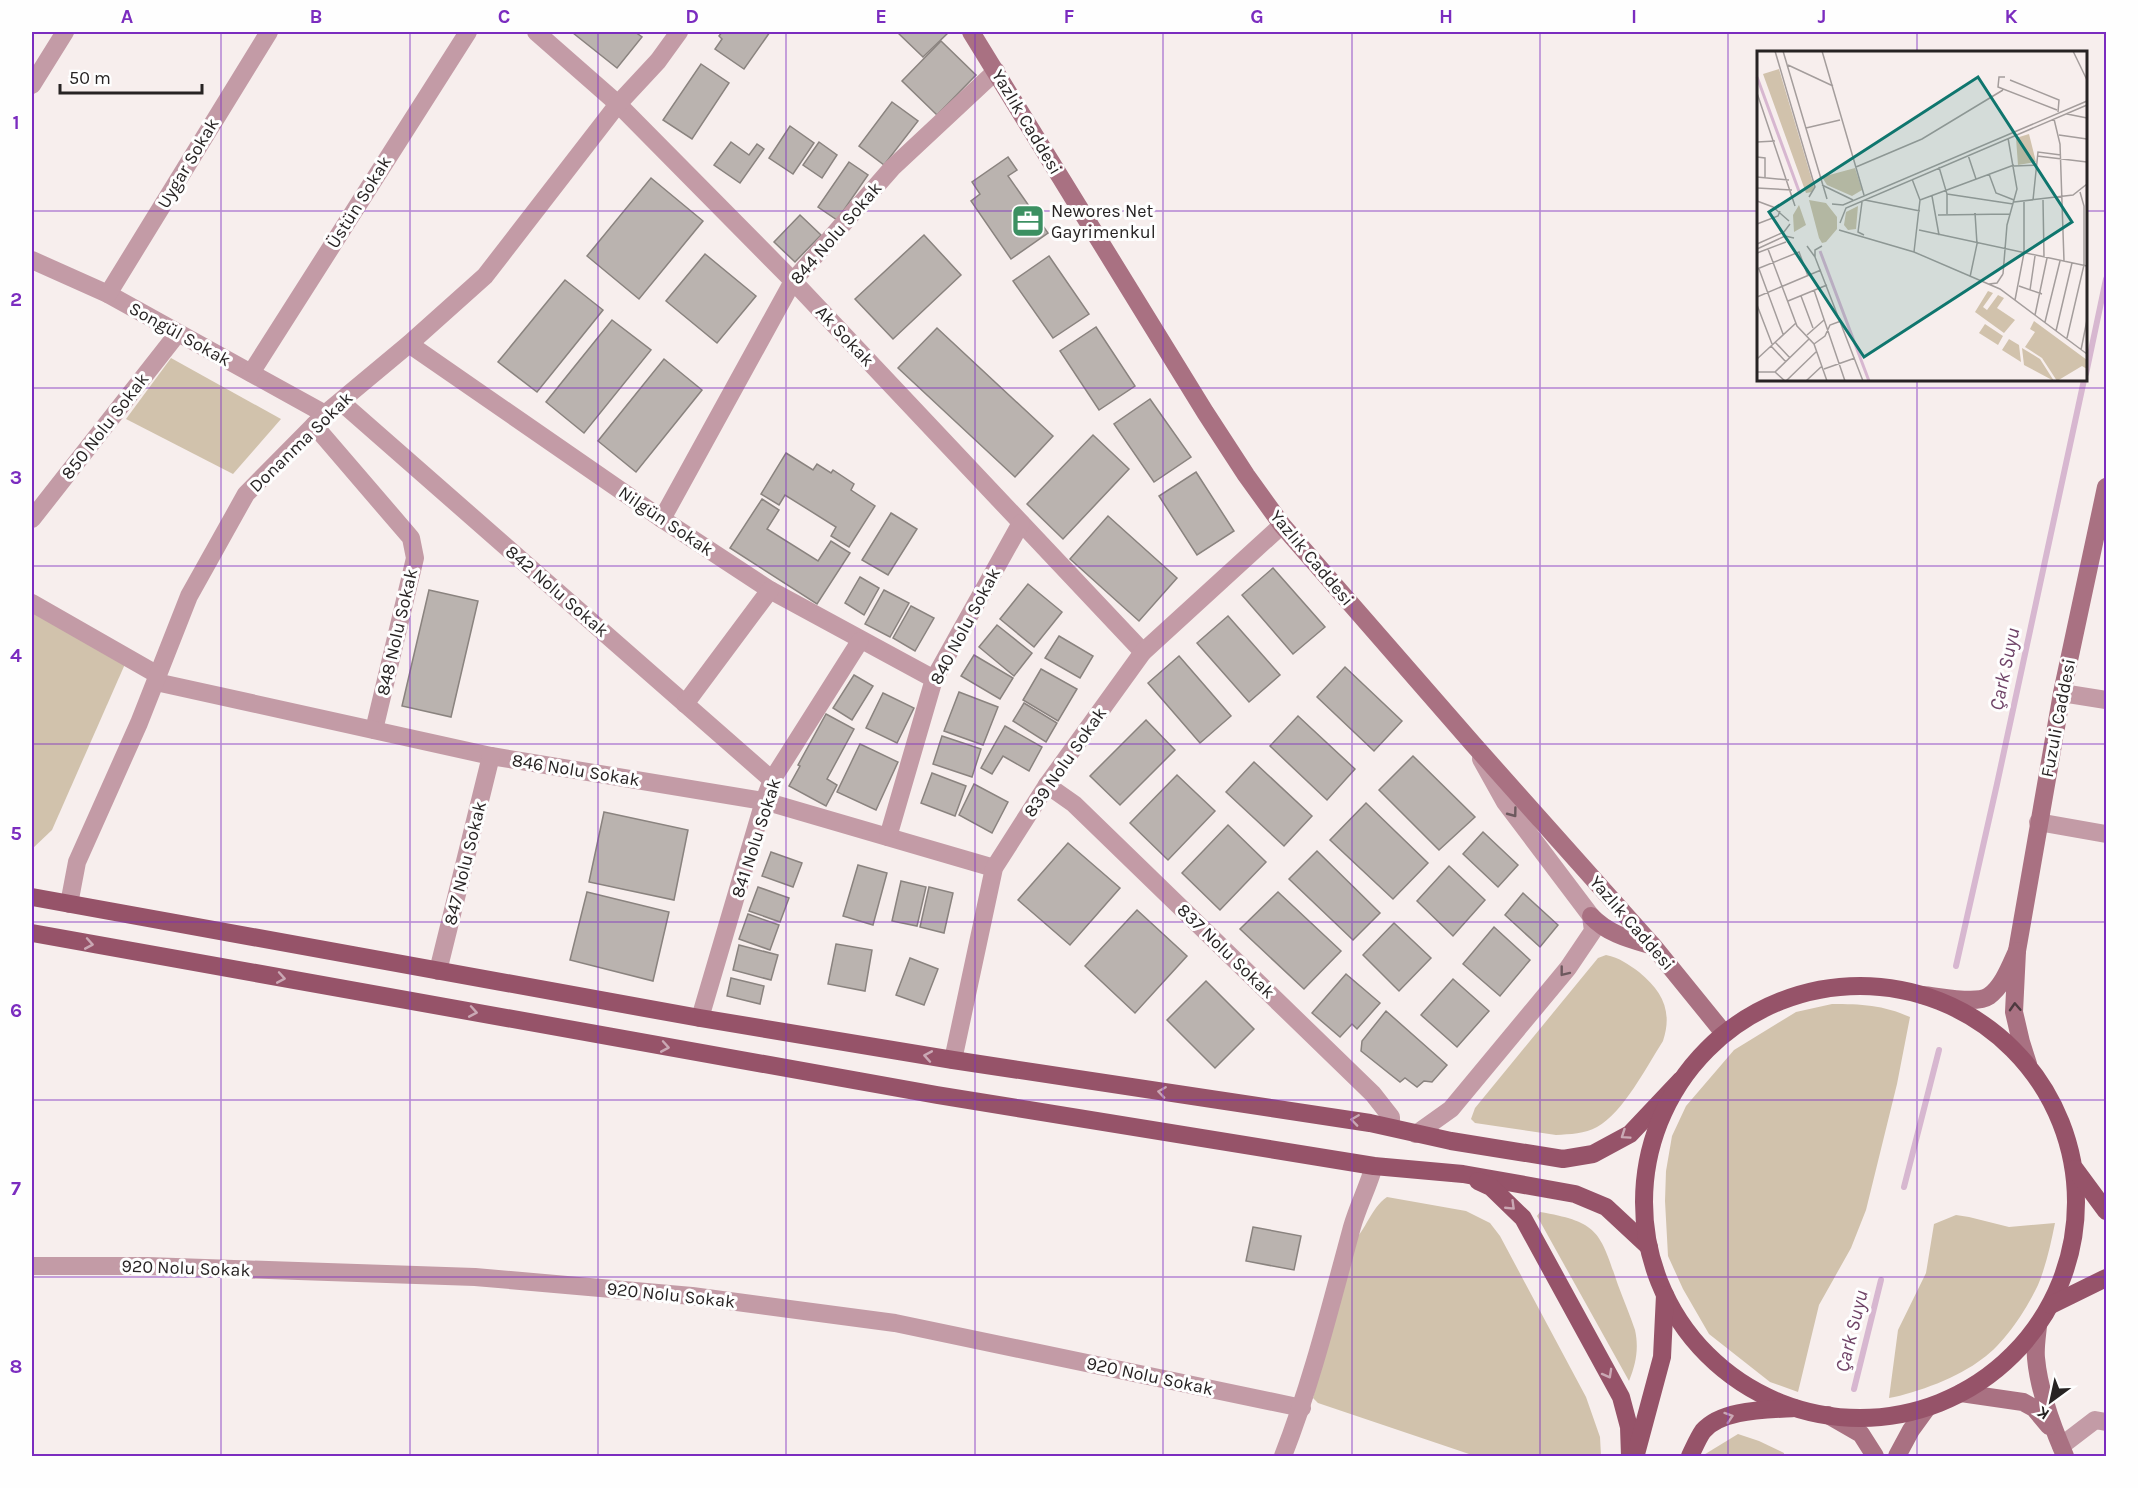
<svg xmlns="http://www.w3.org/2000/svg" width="2138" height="1488" font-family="Karla,sans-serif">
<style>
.green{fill:#d1c2ac}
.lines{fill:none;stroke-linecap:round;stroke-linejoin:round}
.stream{stroke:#d7b7d0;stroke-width:6}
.building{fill:#bab3af;stroke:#8a837f;stroke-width:1.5}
.street{stroke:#c39ba6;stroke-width:18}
.secondary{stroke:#a97182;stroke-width:18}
.primary{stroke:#965369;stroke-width:18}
.oneway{stroke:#6d595e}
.oneway2{stroke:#caa8b4}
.oneway3{stroke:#4e3a40}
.grid{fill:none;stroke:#7b2cbf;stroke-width:1.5;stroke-opacity:0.55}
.labels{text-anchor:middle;stroke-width:6;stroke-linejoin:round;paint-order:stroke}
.street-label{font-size:18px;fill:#272323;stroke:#fefefe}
.poi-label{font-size:18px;fill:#272323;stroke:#fefefe;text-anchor:start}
.water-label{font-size:20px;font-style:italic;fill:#6f4367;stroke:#fefefe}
.inset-river{fill:none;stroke:#d7b7d0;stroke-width:3}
.inset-road{fill:none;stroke:#a49d9c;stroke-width:1.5}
.view{fill:#0f766e;fill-opacity:0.15;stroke:#0f766e;stroke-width:3}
.inset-edge{fill:none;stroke:#272323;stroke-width:3}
.neatline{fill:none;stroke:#7b2cbf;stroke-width:2}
.grid-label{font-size:20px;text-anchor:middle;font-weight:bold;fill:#7b2cbf}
</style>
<rect width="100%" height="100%" fill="#f7eeed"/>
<g class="green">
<path d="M171,358L281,419L233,474L126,419Z"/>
<path d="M32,611L125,664L52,830L32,849Z"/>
<path d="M1606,955C1620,958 1628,964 1639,972C1662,991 1673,1011 1663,1041C1647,1066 1623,1113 1597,1127C1585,1134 1570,1134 1556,1135L1475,1123L1471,1119L1475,1108L1598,958Z"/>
<path d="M1832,1004C1861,1004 1883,1005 1910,1017L1897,1084L1866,1210L1851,1248L1819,1305L1798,1392L1770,1382L1709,1334L1683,1289L1668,1256L1665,1201L1666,1171L1672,1136L1686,1106L1734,1050L1796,1012Z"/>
<path d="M1387,1197L1466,1211L1490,1223L1500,1236L1586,1397L1600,1437L1601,1456H1475L1318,1403L1313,1398L1352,1243C1367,1229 1370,1209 1387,1197Z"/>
<path d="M1540,1212C1599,1222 1600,1232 1618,1285C1624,1301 1630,1315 1635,1330C1639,1348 1636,1364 1629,1381L1537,1216Z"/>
<path d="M1956,1215L1969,1217L2009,1227L2055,1223C2051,1243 2046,1266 2038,1285C2026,1310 2005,1343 1982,1359C1959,1377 1917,1393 1889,1398L1898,1330L1926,1273L1934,1224Z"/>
<path d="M1738,1434L1759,1441L1784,1453V1456H1702Z"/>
</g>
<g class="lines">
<g class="stream">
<path d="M2086,374L2106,279"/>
<path d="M1956,966L1997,784L2084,380"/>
<path d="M1904,1187L1939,1050"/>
<path d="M1854,1389L1881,1280"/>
</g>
</g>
<g class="building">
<path d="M574,32H635L642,37L617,68L573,33Z"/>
<path d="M722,32H770L744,69L715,49L722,39L719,36Z"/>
<path d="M897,32H949L923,57Z"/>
<path d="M941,41L976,75L937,115L902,81Z"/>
<path d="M701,64L729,83L692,139L663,120Z"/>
<path d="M892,102L918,121L884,165L859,146Z"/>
<path d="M790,126L814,143L793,174L769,158Z"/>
<path d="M731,142L749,155L757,144L764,149L740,183L714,165Z"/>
<path d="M819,142L837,155L822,178L803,165Z"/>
<path d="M1008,157L1017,170L1008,176L1048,233L1011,259L971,201L980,194L972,182Z"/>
<path d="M849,162L868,175L837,220L818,207Z"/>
<path d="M651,178L703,221L639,299L587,256Z"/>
<path d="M800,215L821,235L795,262L774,242Z"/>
<path d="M924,235L961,275L893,339L855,299Z"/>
<path d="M705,254L756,296L717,343L666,301Z"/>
<path d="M1049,256L1089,314L1053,338L1013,281Z"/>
<path d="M565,280L603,310L537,392L498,362Z"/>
<path d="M612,320L651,350L584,433L546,402Z"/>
<path d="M1096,327L1135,386L1099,410L1060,351Z"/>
<path d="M937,328L1053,436L1015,477L898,368Z"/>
<path d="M664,359L702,390L636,472L598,441Z"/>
<path d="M1150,399L1191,457L1154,482L1114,424Z"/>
<path d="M1093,435L1129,469L1063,539L1027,504Z"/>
<path d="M786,453L813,470L817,464L831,473L833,470L854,484L851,490L875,506L849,547L831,536L836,527L785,495L779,505L761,494Z"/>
<path d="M1196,472L1234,531L1197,555L1159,496Z"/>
<path d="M762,499L779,510L767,529L818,561L831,541L850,553L817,604L730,548Z"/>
<path d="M891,513L917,529L888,575L862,560Z"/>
<path d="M1108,516L1177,578L1139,621L1070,559Z"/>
<path d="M1273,568L1325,627L1293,654L1242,595Z"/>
<path d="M860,577L879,588L864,615L845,603Z"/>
<path d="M1028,584L1062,612L1034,647L1000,619Z"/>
<path d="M429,590L478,601L451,717L402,706Z"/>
<path d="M884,590L909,603L890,637L865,624Z"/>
<path d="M911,606L934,618L915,651L893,638Z"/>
<path d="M1228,616L1280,675L1249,702L1197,643Z"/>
<path d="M997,625L1032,653L1014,676L979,647Z"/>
<path d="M1059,636L1093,656L1080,678L1045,658Z"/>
<path d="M974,655L1013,678L1000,699L961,676Z"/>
<path d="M1179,656L1231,716L1200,743L1148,683Z"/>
<path d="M1345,667L1402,721L1374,751L1317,697Z"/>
<path d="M1041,669L1077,689L1058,721L1023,700Z"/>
<path d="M854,675L873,686L852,720L833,708Z"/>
<path d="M959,692L998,707L983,745L944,731Z"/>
<path d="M883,693L914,708L897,743L866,728Z"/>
<path d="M1024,703L1057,723L1046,742L1013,721Z"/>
<path d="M826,714L854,729L827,779L837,785L826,806L789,786L800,766L798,765Z"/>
<path d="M1298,716L1355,769L1327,800L1270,746Z"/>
<path d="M1146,720L1175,750L1120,805L1090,776Z"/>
<path d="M1005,726L1042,747L1029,771L1003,756L992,774L981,768Z"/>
<path d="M942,736L981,749L972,777L933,764Z"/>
<path d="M860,744L898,762L876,810L837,792Z"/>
<path d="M1413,756L1475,817L1439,850L1379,790Z"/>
<path d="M1254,762L1312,816L1284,846L1226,792Z"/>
<path d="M932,773L966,786L955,816L921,803Z"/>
<path d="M1177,775L1215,811L1168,860L1130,823Z"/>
<path d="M974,784L1008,802L992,833L959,815Z"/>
<path d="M1366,803L1428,863L1393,899L1330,840Z"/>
<path d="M604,812L688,830L674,900L589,882Z"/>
<path d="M1228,825L1266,862L1220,910L1182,873Z"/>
<path d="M1483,832L1518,865L1498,887L1463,854Z"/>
<path d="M1068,843L1120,888L1070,945L1018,900Z"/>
<path d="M1317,851L1380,913L1353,940L1289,879Z"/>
<path d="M771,852L802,863L793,887L762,876Z"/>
<path d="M858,865L887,873L873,925L843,916Z"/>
<path d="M1449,866L1485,900L1453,936L1417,901Z"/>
<path d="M901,881L926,887L917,926L892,921Z"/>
<path d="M758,887L789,898L780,922L749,911Z"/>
<path d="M929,887L953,893L944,933L920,927Z"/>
<path d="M587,892L669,912L653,981L570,960Z"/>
<path d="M1278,892L1341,951L1304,989L1240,929Z"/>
<path d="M1523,893L1558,925L1540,947L1505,915Z"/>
<path d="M1137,910L1187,956L1135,1013L1085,966Z"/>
<path d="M748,914L779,925L770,950L739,939Z"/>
<path d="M1394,923L1431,958L1399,991L1363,955Z"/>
<path d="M1494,927L1530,960L1500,996L1463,964Z"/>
<path d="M836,944L872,950L865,991L828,984Z"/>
<path d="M739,945L778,955L771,980L733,970Z"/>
<path d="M910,958L938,969L924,1005L896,995Z"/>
<path d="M1346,974L1380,1003L1357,1029L1352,1024L1340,1037L1312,1013Z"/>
<path d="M731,978L764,986L760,1004L727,996Z"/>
<path d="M1453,979L1489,1011L1457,1047L1421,1015Z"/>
<path d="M1206,981L1254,1029L1215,1068L1167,1020Z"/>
<path d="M1386,1011L1447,1065L1432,1082L1424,1081L1417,1087L1405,1078L1400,1082L1361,1051L1362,1041Z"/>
<path d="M1253,1227L1301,1236L1294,1270L1246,1261Z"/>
</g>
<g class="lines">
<g class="street">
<path d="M536,32L618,104L793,281L1143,652"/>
<path d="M32,85L65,32"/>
<path d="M32,260L108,294L325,414"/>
<path d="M108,294L269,32"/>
<path d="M409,344L662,519L770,590L934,679"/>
<path d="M251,373L468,32"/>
<path d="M341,402L772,780"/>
<path d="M314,425L411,538L415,558L374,730"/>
<path d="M32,519L178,333"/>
<path d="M662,519L793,281L892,168L996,71"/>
<path d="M32,603L158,675"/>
<path d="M156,682L491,756L764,801L994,868"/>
<path d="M2062,693L2106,700"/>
<path d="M685,704L770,590"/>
<path d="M1047,785L1074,804L1373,1094L1391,1117V1127"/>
<path d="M2038,822L2106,834"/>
<path d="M888,837L934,679L1021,523"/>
<path d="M69,904L77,862L139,723L189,596L246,494L325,414L409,344L485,276L618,104L658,61L679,32"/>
<path d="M438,971L491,756"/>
<path d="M700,1018L764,801L772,780L860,641"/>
<path d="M953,1060L994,868L1047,785L1143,652L1282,525"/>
<path d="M1416,1134L1451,1109L1568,968L1593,931L1591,916L1505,802L1481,759"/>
<path d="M32,1266H147L475,1277L692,1296L895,1323L1302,1408"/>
<path d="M2061,1446L2095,1420L2106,1422"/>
<path d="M1283,1456C1312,1382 1331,1304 1352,1227C1358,1206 1368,1187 1374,1166"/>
</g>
<g class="secondary">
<path d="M971,32L1205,412L1246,475L1282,525L1473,744L1654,947L1723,1032"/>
<path d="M1591,916C1608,934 1629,939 1653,946"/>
<path d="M2017,951L2062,693L2106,487"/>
<path d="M1922,995C1938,996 1976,1005 1989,996C2003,986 2010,966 2017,951L2014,1012L2021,1042L2028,1064"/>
<path d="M2038,1326C2037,1336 2035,1348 2036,1358C2039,1392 2052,1426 2065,1456"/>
<path d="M1961,1393L2023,1402L2034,1408L2049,1426"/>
<path d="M1828,1415L1861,1434L1875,1456"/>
<path d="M1897,1456L1911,1430L1927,1408"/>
</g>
<g class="primary">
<path d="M32,897L700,1018L953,1060L1370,1123L1451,1141L1563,1159L1593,1154L1630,1134L1681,1080"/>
<path d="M32,933L937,1095L1374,1166L1463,1174L1575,1194L1606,1207L1649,1247"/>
<circle cx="1860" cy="1202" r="216"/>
<path d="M2075,1169L2106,1211"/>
<path d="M1478,1181L1491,1187L1523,1218L1621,1397L1629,1427L1630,1456"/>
<path d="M2051,1305L2106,1278"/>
<path d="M1636,1454L1662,1357L1665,1295"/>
<path d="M1690,1456C1694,1448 1698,1438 1703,1431C1722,1409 1767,1410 1794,1408"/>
</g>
</g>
<defs><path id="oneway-chevron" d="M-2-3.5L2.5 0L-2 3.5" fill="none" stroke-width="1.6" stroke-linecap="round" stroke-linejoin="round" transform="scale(1.5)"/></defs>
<g class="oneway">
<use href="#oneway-chevron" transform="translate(1513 813) rotate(53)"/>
<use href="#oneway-chevron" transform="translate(1564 972) rotate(128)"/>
</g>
<g class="oneway2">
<use href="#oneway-chevron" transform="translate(89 944) rotate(10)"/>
<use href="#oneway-chevron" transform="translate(281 978) rotate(10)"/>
<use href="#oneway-chevron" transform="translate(473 1012) rotate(10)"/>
<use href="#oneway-chevron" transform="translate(665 1047) rotate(10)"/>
<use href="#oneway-chevron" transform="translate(928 1056) rotate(-170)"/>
<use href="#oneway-chevron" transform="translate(1162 1092) rotate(-172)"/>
<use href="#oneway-chevron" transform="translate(1355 1120) rotate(-172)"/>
<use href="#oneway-chevron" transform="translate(1625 1135) rotate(146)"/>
<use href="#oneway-chevron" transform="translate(1511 1206) rotate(44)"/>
<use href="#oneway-chevron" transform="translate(1608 1374) rotate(61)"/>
<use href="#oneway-chevron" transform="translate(1729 1417) rotate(-18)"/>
</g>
<use class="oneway3" href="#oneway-chevron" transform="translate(2015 1007) rotate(-93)"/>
<path class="grid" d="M221,32V1456M410,32V1456M598,32V1456M786,32V1456M975,32V1456M1163,32V1456M1352,32V1456M1540,32V1456M1728,32V1456M1917,32V52M32,211H1758M2086,211H2106M1917,380V1456M32,388H2106M32,566H2106M32,744H2106M32,922H2106M32,1100H2106M32,1277H2106"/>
<defs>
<symbol id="office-square" viewBox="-11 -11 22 22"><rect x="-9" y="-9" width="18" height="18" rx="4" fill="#3c9062" stroke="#fefefe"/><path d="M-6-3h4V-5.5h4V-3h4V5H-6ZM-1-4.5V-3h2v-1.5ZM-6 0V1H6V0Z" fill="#fff"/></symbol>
</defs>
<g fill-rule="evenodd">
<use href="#office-square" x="1009" y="202" width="38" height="38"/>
</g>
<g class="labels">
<g class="street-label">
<text transform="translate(1027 122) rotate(59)" y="6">Yazlık Caddesi</text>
<text transform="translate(188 163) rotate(-59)" y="6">Uygar Sokak</text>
<text transform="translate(359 202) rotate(-58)" y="6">Üstün Sokak</text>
<text transform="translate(836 233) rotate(-49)" y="6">844 Nolu Sokak</text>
<text transform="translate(180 334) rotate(29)" y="6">Songül Sokak</text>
<text transform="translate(845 336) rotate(47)" y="6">Ak Sokak</text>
<text transform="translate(105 426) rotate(-52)" y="6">850 Nolu Sokak</text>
<text transform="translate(301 442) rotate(-44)" y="6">Donanma Sokak</text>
<text transform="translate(666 521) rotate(34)" y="6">Nilgün Sokak</text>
<text transform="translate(1312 558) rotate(50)" y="6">Yazlık Caddesi</text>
<text transform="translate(557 591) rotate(41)" y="6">842 Nolu Sokak</text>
<text transform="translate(965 626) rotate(-62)" y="6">840 Nolu Sokak</text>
<text transform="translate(397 632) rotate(-77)" y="6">848 Nolu Sokak</text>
<text transform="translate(2058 718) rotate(-79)" y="6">Fuzuli Caddesi</text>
<text transform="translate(1065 762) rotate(-55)" y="6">839 Nolu Sokak</text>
<text transform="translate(576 770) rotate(9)" y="6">846 Nolu Sokak</text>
<text transform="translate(756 838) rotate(-72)" y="6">841 Nolu Sokak</text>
<text transform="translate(465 863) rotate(-76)" y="6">847 Nolu Sokak</text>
<text transform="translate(1632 923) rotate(49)" y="6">Yazlık Caddesi</text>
<text transform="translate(1226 951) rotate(44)" y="6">837 Nolu Sokak</text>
<text transform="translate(186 1268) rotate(2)" y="6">920 Nolu Sokak</text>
<text transform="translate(671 1295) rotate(6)" y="6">920 Nolu Sokak</text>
<text transform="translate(1150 1376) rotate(12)" y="6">920 Nolu Sokak</text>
</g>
<g class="poi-label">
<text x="1051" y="217">Newores Net<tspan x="1051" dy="21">Gayrimenkul</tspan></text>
</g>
<g class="water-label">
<text transform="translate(2004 669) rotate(-78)" y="7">Çark Suyu</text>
<text transform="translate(1851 1331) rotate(-76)" y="7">Çark Suyu</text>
</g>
</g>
<g transform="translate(1757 51)">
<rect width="330" height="330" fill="#f7eeed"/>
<path d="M22,18L57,136L55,141L49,142L6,23ZM272,83L279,111L261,114L259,87ZM98,117L105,139L95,145L70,134L65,126ZM52,149L69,152L80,166V178L69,191L65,192L62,187ZM42,154L49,174L37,181L36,164ZM101,155L99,178L91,179L87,174L89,161ZM231,240L236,242L226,256L230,259L241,244L247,247L240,257L258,269L247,282L218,261ZM277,270L330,309V318L325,315L300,330L285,307L268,296L278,281L273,278ZM228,273L246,285L241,294L222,282ZM252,288L262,294L264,311L245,299ZM265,297L283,308L297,330L267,314Z" fill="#d1c2ac"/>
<path class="inset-river" d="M0,26L43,143M63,200L112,330"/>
<path class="inset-road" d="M18,0L58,136L52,146M26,0L70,148M65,0L107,144M316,0L330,29M31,14L76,35M248,26H242L241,36L300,59M253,29L302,49L301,61M0,42L38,155M310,63L330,67M297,68L303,93L307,210M49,77L83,69M302,84L330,88M0,91L18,90M211,104L219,128M280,105L330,111M0,106L8,107V127M257,115L280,114M99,116L165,88L246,39M182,116L190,143V163M232,123L239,142L257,149M0,126L32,129M155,128L163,149L157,201M65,134L96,149M0,137L35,139M190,143L256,153M175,145L182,184M108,149L163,160M163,149L257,114M276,149L281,101L304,104M286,149L287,206M0,150L16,156L32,170M267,150V202M105,151L101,181L107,184M257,151L316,144L330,133M75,153L86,154L330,50M181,164L253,163M83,172L89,157L330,54M0,173L21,165L23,160M82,179L157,201L243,238L330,303M162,179L330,215M0,193L27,181L33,173M50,195L58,206V199L65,195M0,198L28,185L37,187M11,198L40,275L57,293L70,330M0,202L29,191M58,206L106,330M0,218L42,201L51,225M2,218L26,283M246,223L250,174L260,138L251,87M213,226L220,193L218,162M232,233L240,232L246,223M262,235L285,243M57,239L88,330M273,239L278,205M44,245L56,277M0,246L64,219M258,249L267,202M31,250L70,234M0,254L15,293M278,264L290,207M288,271L303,210M299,280L315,212M50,284L67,269M310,287L327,214V155L323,141M18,291L33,307M57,293L68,285L73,274L84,270M14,295L29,311M324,299L330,269M0,308L39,272M67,318L98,307M0,321H18L28,330M18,321L52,288M29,330L60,300M49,330L65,315"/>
<path class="view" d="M221,26L315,171L107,306L12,161Z"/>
<rect width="330" height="330" class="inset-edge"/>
</g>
<rect width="2138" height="1488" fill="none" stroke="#fefefe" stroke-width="66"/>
<g transform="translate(2051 1401) rotate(213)" stroke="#fefefe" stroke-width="4.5" paint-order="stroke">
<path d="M0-4.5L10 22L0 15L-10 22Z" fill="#272323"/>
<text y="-9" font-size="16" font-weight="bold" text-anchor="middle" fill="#272323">K</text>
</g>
<path d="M60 84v9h142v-9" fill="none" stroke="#272323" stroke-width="3"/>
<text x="69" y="84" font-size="18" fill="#272323" stroke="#fefefe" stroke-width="4.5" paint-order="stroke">50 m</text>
<rect x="33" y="33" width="2072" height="1422" class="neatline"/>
<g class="grid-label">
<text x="127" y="23">A</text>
<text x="316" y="23">B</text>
<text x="504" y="23">C</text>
<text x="692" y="23">D</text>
<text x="881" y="23">E</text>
<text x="1069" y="23">F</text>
<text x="1257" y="23">G</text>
<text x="1446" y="23">H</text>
<text x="1634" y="23">I</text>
<text x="1822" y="23">J</text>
<text x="2011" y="23">K</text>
<text x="16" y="129">1</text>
<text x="16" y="306">2</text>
<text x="16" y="484">3</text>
<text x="16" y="662">4</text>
<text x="16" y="840">5</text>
<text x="16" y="1017">6</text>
<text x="16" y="1195">7</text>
<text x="16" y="1373">8</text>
</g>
</svg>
